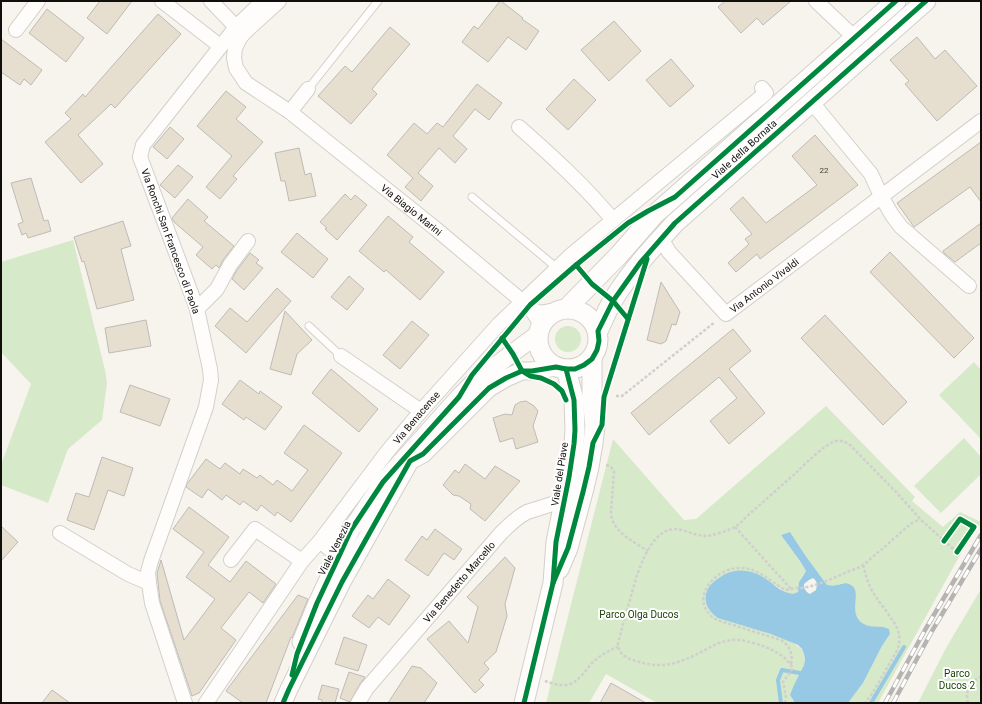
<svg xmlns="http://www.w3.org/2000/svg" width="982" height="704" font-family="Roboto,sans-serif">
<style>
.green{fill:#d6e9c9}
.water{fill:#98c9e4;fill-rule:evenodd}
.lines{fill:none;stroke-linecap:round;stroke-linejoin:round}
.stream{stroke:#98c9e4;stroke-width:4}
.building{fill:#e6decf;stroke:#bebbb7}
.service-casing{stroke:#d3d0cb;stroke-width:9}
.minor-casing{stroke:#d3d0cb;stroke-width:16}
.tertiary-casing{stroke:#d3d0cb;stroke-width:19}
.secondary-casing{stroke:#d3d0cb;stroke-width:21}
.path{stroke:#d1cfce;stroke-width:2.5;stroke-dasharray:3 2;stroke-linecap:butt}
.service{stroke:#fefdfc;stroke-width:7}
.minor{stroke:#fefdfc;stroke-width:14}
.tertiary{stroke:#fefdfc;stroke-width:17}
.secondary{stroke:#fefdfc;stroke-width:19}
.rail-casing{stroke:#b5b4b2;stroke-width:4.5}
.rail{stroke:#fff;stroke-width:3;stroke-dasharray:9;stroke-linecap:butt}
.cycleway-casing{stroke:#fff;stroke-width:8}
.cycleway{stroke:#00873e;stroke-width:5}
.labels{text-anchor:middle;stroke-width:4;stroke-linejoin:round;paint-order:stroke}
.number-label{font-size:8px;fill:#46433c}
.street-label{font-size:10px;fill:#110f0b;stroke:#fff}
.park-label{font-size:10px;fill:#173e00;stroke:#fff}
</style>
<rect width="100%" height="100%" fill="#f7f4ee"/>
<g class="green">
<path d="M73,240L105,370L107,383L102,420L68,449L48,503L1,485V465L31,384L1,352V262Z"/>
<circle cx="568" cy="339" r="13"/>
<path d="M974,362L981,370V439L939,395Z"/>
<path d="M826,406L915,497L912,501L943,527L960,512L981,522L960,555L878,703H848L863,683L882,646L890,634L882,627C871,628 857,625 855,611C854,608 856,605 854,602C851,596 847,589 843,583L837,585H827L805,555L790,532L781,535C789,548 799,558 806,571C799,579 799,582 798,592L793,595L782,590L766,579L752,572L756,629C766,632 796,641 802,650C805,654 805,659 804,665L792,699L795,703H657L606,674L589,703H546L613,439L684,520L696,519Z"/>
<path d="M964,438L981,457V474L941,513L914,486Z"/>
<path d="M981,589V703H918L946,648Z"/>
</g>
<path class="water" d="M790,532L805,555L827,585C830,585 833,586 836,585C841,585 844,582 849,584C865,590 845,613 864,624C871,628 876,626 883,627C885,628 887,628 889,629L890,634L882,646L863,683L848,703H795L790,695L794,685L804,665L805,659L804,654L802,649L798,645L771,634L718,618C710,612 704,605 706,594C708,586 713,582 719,578C734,567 751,569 766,579C771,582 776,587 781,590C785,592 789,593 793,594L798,592L799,582L806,571C799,558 789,547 781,535ZM813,578C818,582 817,585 816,590L810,594C805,591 804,589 804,584L809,580Z"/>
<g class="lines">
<g class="stream">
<path d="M781,703L778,680L782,670L800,673"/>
<path d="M871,703L904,647"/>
</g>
</g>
<g class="building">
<path d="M100,1H132L107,34L87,18Z"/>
<path d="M500,1H501L523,18L522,19L539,31L526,50L508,37L488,62L462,42L474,26L478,29Z"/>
<path d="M725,1H791L763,25L757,18L741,33L718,7Z"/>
<path d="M47,9L84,38L66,62L29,33Z"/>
<path d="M158,14L181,34L115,108L111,104L78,135L103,164L81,183L45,142L71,119L65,113L83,94L85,97Z"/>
<path d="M614,21L641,51L609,81L581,50Z"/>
<path d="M390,27L410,44L372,89L377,94L351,124L318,96L345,66L352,72Z"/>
<path d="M917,37L935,59L945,50L977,86L937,121L905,84L909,81L890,60Z"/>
<path d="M1,39L42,70L31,85L24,79L20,85L1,72Z"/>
<path d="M671,59L694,86L670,107L646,80Z"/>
<path d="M574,79L596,100L568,130L546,109Z"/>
<path d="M477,84L502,103L489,120L475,109L453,136L467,149L455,163L439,148L418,173L433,186L421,201L405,187L413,178L387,155L414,123L427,134L437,123L443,127Z"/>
<path d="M226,91L246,107L236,119L263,142L233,176L237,179L220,199L206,187L232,156L197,126Z"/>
<path d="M170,127L184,139L167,159L153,147Z"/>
<path d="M815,135L858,185L760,259L757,254L736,272L728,263L749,244L745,239L752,234L730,209L743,197L766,223L817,185L792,156Z"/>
<path d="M981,142V202L970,187L914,227L897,203Z"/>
<path d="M299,148L305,175L311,173L316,196L289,201L285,181H281L275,153Z"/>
<path d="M178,165L193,177L175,198L160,185Z"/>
<path d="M31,178L44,221L48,220L51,231L28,238L26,233L22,235L18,224L23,222L11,183Z"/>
<path d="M345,194L351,200L355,195L367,205L337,240L325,229L327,228L320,222Z"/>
<path d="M188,199L208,217L204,221L234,246L223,260L219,268L216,265L212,269L196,255L203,247L174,222L172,218Z"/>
<path d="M388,216L413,237L409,242L444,272L420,300L386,270L384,272L359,251Z"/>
<path d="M123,221L131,246L121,249L134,300L97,309L84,261L82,262L74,237Z"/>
<path d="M981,223V243L955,262L944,253L943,251Z"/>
<path d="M297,233L328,259L313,278L281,252Z"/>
<path d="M890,252L974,338L954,358L870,272Z"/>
<path d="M250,253L259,260L256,263L263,268L244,290L232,279L237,270Z"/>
<path d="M349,276L364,289L347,310L331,297Z"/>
<path d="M661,282L680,312L676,325L672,324L666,341L661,344L647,340Z"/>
<path d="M277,288L291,301L246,353L215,326L230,308L247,322Z"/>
<path d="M285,311L312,340L297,354L291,375L270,369Z"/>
<path d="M825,315L907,402L883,425L801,338Z"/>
<path d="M146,320L151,346L109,353L105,328Z"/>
<path d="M412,321L429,335L400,369L383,355Z"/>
<path d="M733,329L751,351L729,369L765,413L729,444L710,421L737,398L719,377L649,435L631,413Z"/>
<path d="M331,369L378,409L359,432L312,393Z"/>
<path d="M240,380L259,394L260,391L282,407L265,430L246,417L244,420L222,404Z"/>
<path d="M130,385L170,399L160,426L120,412Z"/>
<path d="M526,401L534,406L538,411L533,426L538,442L516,449L513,438L500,442L493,418L505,414L512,415L515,405L520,402Z"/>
<path d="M304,425L342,453L291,522L277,512L275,516L261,505L257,511L243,501L240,505L226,495L222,500L208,489L202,498L186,487L187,484L206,459L220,469L225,463L240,474L243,469L257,478L260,475L273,485L277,480L292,491L308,470L284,453Z"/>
<path d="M102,457L133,468L124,496L108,490L94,530L67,520L76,493L89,497Z"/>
<path d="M465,464L485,479L495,466L520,481L485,521L470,509L471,504L459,496L453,495L443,485L455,470L459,473Z"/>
<path d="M189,507L229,537L208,565L230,582L246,561L276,584L263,603L249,592L221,628L236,640L199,693L192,696L160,601L157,573L161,560L184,640L215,599L186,577L204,552L173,529Z"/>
<path d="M1,526L18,542L1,561Z"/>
<path d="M435,529L462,549L454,560L444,553L428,576L405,560L422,536L427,540Z"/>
<path d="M505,557L515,568L505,604L507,616L496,652L484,663L489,669L479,680L484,685L475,693L427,639L449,621L468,643L478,607L467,597Z"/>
<path d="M388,579L410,596L389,625L378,617L369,628L352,616L368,595L373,599Z"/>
<path d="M298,595L308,599L292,638L291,637L266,703H243L226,691Z"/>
<path d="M344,637L367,645L358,671L335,664Z"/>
<path d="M412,666L421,668L437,683L424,703H388Z"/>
<path d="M349,672L365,677L360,684L350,702L340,698Z"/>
<path d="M611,683L646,703H600Z"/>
<path d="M322,685L339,689L335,703H322V700L318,699Z"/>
<path d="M52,690L70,703H42Z"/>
</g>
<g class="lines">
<defs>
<g id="service">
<path d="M308,89L378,1"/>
<path d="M472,197L557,268"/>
<path d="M309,326L341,356"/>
</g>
<g id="minor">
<path d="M162,1L220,46"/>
<path id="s1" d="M279,1L245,32L240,38L235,48L234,58L236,68L246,83L290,112L436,229L529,307L531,309L541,324"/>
<path d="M816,1L854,37"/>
<path d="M236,27L263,1"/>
<path d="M16,30L38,1"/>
<path d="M811,102L819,111L871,174L881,196L892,215L901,227L969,286"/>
<path d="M290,112L308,89"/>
<path d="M519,127C552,156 585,186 613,220"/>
<path id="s2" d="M661,238L669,252L726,314L981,121"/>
<path d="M197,309L217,289L230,265L248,241"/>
<path d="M531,309L540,313L557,310"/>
<path d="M341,356L421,411"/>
<path d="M60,533L128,574L149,583"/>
<path d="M340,554L332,551L320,541L343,531L351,530L357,524"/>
<path d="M231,560L255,529L302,561"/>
<path d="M185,703L152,603L149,583L148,572L151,561L206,407L211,380L210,369L197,309L140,157L143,145L236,27L211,1"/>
<path id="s3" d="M206,703L302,561L320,541L387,452L421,411L499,324L570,256L766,93L762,88"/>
<path id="s4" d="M358,703L367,688L501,533C509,525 517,517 527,512L565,500L572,497"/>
</g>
<g id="tertiary">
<path d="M301,642L317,603L351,530L383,482L459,397L475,381L538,334"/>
<path d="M283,703L289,689L342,582L410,461L423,454L489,388L506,378L522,371H532L556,367"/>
</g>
<g id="secondary">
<path d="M567,308L619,255L654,215L896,1"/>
<circle cx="568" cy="339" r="30"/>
<path d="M598,331C603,321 607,310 613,300C630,272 653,247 675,223L926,1"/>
<path d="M559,569L568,548L583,492L589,467L593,443L595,426L592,399V359"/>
<path d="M524,703L553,583L556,542L569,477L574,444L575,430L574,400L566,369"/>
</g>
</defs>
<use href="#service" class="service-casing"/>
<use href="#minor" class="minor-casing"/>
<use href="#tertiary" class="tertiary-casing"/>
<use href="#secondary" class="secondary-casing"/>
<g class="path">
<path d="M616,396H622L715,322"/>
<path d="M606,465C610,466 612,467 614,472L611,512C611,531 634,542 648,551"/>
<path d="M735,527L791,589"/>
<path d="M863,565C866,575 868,585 874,594C881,606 896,621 899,634C900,639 899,644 898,649L872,694L865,703"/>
<path d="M791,664C793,654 790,646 781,640L717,620C691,605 706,578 728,570C746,564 759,572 773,582C776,584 780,587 783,589C787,591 791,589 795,588C799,588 803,588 807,587C821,584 834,578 847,572C852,570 859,568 863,565C869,561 874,555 880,551C890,542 901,532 912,523L920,519"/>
<path d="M545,681C551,683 559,686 566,685C578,684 586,669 594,661C601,655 609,650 618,647"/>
<path d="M785,703L786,697L783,682L793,668C783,653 770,648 753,643C746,641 739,639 732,640C720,641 711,647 701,652C688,659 671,666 657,665C650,665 643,663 636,661C626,658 618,654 618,643L636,578C642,561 654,528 676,529C686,530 696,536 706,536C711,536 730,530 735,527C739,525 742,521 746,517C763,502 781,486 798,471C807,462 825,444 836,441C842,440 846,442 850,445L898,494L920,519L960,555"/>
<path d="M968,703C965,691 969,682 981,677"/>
</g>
<use href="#service" class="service"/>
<use href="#minor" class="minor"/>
<use href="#tertiary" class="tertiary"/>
<use href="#secondary" class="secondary"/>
<defs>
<g id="rail">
<path d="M885,703L925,630L981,535"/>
<path d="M893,703L932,631L981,549"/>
</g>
</defs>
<use href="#rail" class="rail-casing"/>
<use href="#rail" class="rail"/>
<defs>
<g id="cycleway">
<path d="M576,265L592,284L613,301L628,319"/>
<path d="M502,338L513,354L522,371L530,376L541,378L554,384L562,391L566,400"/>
<path d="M944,541L960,519L974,527L957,552"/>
<path d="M553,583L568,548L583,492L589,467L593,443L602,425L604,397L647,259"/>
<path d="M292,675L297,654L317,603L340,554L351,530L383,482L459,397L472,375L530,305L576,265L628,223L648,211L675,197L896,1"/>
<path d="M283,703L289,689L342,582L410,461L423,454L489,388L506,378L522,371H532L556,367L566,369H575L584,365L592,359L597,350L599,341L598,331L613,301L640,263L675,223L926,1"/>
<path d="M524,703L553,583L556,542L569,477L574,444L575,430L574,400L566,369"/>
</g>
</defs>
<use href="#cycleway" class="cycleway-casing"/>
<use href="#cycleway" class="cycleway"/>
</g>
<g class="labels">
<g class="number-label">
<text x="824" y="173">22</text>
</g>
<g class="street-label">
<text transform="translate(744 149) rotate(-42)" y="4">Viale della Bornata</text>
<text dy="4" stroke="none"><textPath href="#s1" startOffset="312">Via Biagio Marini</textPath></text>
<text transform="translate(171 241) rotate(70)" y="4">Via Ronchi San Francesco di Paola</text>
<text dy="4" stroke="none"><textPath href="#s2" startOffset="148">Via Antonio Vivaldi</textPath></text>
<text dy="4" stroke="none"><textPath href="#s3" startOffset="355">Via Benacense</textPath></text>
<text transform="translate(559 474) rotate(-81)" y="4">Viale del Piave</text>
<text transform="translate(334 548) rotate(-63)" y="4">Viale Venezia</text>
<text dy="4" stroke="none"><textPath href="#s4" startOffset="158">Via Benedetto Marcello</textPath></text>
</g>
<g class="park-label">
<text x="639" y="618">Parco Olga Ducos</text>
<text x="957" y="677">Parco<tspan x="957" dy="12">Ducos 2</tspan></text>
</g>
</g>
<rect width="982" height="704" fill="none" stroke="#110f0b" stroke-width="4"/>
</svg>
